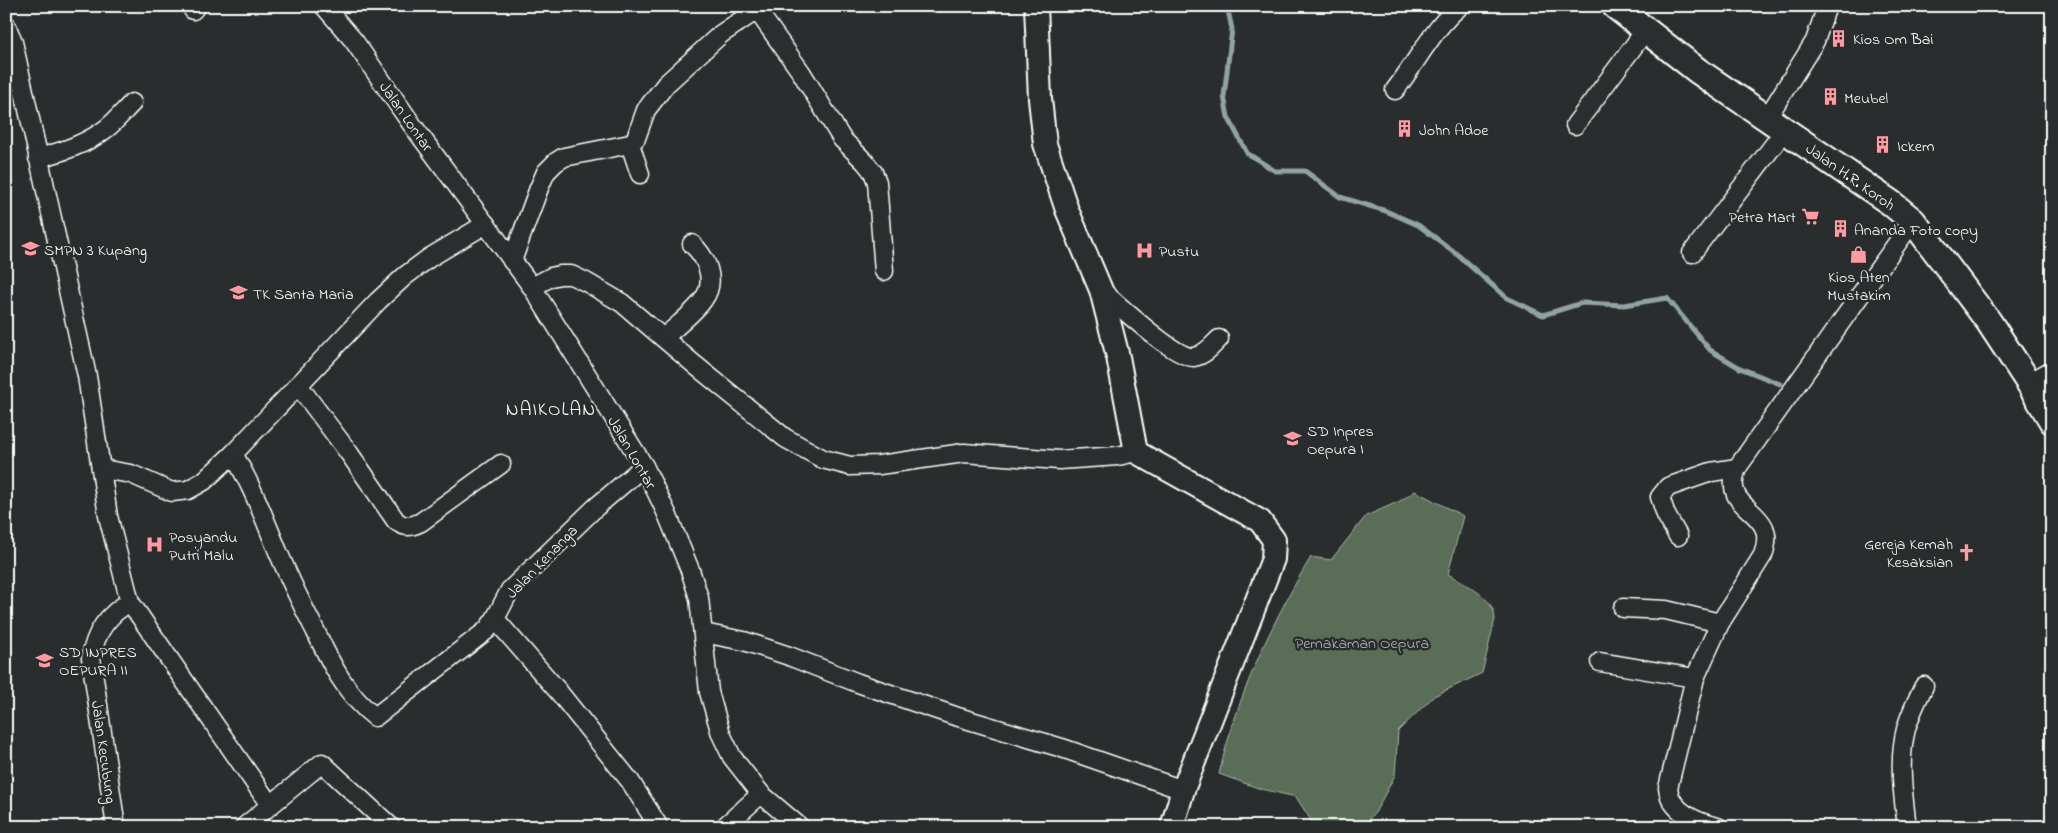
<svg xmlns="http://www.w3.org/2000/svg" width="2058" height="833" font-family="'Indie Flower',sans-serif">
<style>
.green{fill:#5a6d57;stroke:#acb6ab}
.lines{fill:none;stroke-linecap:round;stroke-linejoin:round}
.stream{stroke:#91a3a4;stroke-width:5}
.minor-casing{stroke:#fff;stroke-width:21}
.tertiary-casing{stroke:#fff;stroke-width:26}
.secondary-casing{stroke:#fff;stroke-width:29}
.minor{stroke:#2a2d2e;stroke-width:18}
.tertiary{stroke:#2a2d2e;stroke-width:22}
.secondary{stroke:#2a2d2e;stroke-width:25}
.labels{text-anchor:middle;stroke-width:5;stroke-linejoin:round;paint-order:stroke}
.poi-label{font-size:16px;fill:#fff;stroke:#2a2d2e;text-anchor:start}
.street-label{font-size:16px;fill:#fff;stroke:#2a2d2e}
.park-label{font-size:16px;fill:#acb6ab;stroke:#2a2d2e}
.quarter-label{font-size:19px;letter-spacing:1px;fill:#fff;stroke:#2a2d2e}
</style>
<rect width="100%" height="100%" fill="#2a2d2e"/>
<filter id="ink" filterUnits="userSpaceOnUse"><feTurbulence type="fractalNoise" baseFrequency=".02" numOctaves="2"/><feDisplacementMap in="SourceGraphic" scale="10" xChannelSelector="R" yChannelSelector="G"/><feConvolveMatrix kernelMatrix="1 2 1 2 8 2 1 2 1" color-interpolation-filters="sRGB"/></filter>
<g filter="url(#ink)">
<path class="green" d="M1415,491L1463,516L1448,574C1466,586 1494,596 1495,619L1482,673L1434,696L1398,731L1395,775L1375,813L1360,827H1331L1312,822L1296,797L1261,789L1219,774C1237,697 1270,625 1311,557L1331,560L1366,516L1400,501Z"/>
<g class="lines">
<path class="stream" d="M1227,6L1232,29L1224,96L1228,117L1247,153L1275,171H1305L1340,197L1386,211L1418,225L1452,250L1507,298L1543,315L1582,303L1624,305L1667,298L1710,350L1740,368L1780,384"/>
<defs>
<g id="minor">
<path d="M324,6L354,41L413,126L532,287L644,466L667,514L690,570L699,598L709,692L721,734L732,757L761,794L800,827"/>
<path d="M754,6L801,72L842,139L865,162L873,172L877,182L884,271"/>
<path d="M193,10L196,6"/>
<path d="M6,25L13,42L87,376L108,516L130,602C108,614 95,632 91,658L116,827"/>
<path d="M1395,90C1416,63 1434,27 1460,6"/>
<path d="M1767,118L1815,41L1827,6"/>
<path d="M1575,125L1645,31"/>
<path d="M630,144L640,174"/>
<path d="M38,158C62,152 87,144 107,128C116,121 124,111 132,103"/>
<path d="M1692,253L1785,130"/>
<path d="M512,261L539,188L546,172L556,162L564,157L630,144L636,138L646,110L666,84L721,34L757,10"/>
<path d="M532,287L551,277L560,275H571L586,282L622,303L695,365L785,438L823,459L850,466L879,465L964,453L1059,460L1118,456L1136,452"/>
<path d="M1101,290C1117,304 1176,359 1194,357C1205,355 1212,346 1219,339"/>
<path d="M664,338C676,326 694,313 703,300C717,281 707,258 692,244"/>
<path d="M2029,383L2052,370"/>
<path d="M298,385L349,453L396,521C405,528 411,527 421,522L501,464"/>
<path d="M233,454C253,487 264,518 279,554C290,580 302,605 315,630C330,662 346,695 375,717L487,630L495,619L510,590L596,507L644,466"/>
<path d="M102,469L131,474L172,492L188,490L204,481L233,454L378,301L405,276L429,258L486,224"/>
<path d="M1678,536L1666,515L1660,497L1668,487L1711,472L1737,468"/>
<path d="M130,602L270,805"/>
<path d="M1623,608L1666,610L1720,623"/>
<path d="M495,619L558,691L630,781L659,827"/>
<path d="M703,633L744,641L789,656L858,683L955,716L1062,748L1183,790"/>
<path d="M1600,662L1695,678"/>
<path d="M244,827L322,763L391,827"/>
<path d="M724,827L761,794"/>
<path d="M1718,827C1697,823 1670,811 1668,788L1695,678L1720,623L1763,555C1781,506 1719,515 1737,468L1913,221"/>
<path d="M1907,827C1903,795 1898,760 1906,729C1910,714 1917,700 1924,686"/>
</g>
<path id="tertiary" d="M1036,6L1040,99L1045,144L1067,210L1101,290L1118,357L1136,452L1260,521L1274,540L1273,559L1183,790L1172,827"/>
<path id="secondary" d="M1615,6L1698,71L1891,203L1913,221L1989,322L2029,383L2052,421"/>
</defs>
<use href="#minor" class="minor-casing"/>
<use href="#tertiary" class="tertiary-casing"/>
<use href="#secondary" class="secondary-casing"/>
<use href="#minor" class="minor"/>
<use href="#tertiary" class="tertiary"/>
<use href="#secondary" class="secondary"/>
</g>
</g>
<defs>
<symbol id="building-bare" viewBox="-9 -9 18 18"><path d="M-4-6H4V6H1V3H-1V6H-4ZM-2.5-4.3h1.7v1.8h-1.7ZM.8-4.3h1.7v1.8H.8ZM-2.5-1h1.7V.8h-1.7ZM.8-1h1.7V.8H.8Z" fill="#ff9aa2" stroke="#2a2d2e" stroke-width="2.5" paint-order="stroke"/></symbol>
<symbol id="supermarket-bare" viewBox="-9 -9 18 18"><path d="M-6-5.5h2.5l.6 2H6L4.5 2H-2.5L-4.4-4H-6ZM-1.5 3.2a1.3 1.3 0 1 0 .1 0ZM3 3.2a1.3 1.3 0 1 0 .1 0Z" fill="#ff9aa2" stroke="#2a2d2e" stroke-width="2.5" paint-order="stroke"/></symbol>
<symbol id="school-bare" viewBox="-9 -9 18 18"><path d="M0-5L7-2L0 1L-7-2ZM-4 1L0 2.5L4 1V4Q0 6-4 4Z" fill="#ff9aa2" stroke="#2a2d2e" stroke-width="2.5" paint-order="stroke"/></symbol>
<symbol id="hospital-bare" viewBox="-9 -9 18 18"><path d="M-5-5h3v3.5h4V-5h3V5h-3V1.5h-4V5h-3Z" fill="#ff9aa2" stroke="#2a2d2e" stroke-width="2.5" paint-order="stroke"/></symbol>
<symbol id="shop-bare" viewBox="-9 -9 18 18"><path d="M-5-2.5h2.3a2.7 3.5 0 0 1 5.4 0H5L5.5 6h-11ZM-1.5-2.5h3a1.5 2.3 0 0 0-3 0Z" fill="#ff9aa2" stroke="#2a2d2e" stroke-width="2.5" paint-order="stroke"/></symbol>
<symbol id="church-bare" viewBox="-9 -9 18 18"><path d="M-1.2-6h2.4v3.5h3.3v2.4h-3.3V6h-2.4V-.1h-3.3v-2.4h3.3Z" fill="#ff9aa2" stroke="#2a2d2e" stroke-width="2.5" paint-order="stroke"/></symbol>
</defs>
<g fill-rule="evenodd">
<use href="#building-bare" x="1826" y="26" width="25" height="25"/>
<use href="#building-bare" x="1818" y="84" width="25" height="25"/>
<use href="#building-bare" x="1392" y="116" width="25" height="25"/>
<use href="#building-bare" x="1870" y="132" width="25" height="25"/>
<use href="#supermarket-bare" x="1798" y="204" width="25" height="25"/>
<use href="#building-bare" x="1828" y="216" width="25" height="25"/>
<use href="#school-bare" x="18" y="236" width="25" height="25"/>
<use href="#hospital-bare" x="1132" y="238" width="25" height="25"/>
<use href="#shop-bare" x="1846" y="242" width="25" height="25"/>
<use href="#school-bare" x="226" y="280" width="25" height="25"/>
<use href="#school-bare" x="1280" y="426" width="25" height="25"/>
<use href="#hospital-bare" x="142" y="532" width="25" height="25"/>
<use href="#church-bare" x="1954" y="540" width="25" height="25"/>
<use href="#school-bare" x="32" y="648" width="25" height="25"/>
</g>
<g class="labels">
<g class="poi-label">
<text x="1853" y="44">Kios Om Bai</text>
<text x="1844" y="103">Meubel</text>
<text x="1419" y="135">John Adoe</text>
<text x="1897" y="151">Ickem</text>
<text x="1796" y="222" text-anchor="end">Petra Mart</text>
<text x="1854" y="235">Ananda Foto copy</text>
<text x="44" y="255">SMPN 3 Kupang</text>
<text x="1159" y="256">Pustu</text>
<text x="1859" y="282" text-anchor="middle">Kios Aten<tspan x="1859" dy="18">Mustakim</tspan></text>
<text x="253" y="299">TK Santa Maria</text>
<text x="1307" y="436">SD Inpres<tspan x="1307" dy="18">Oepura I</tspan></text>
<text x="169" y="542">Posyandu<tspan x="169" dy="18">Putri Malu</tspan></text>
<text x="1953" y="549" text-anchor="end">Gereja Kemah<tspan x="1953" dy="18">Kesaksian</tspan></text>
<text x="59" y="657">SD INPRES<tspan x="59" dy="18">OEPURA II</tspan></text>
</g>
<g class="street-label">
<text transform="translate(407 116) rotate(55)" y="6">Jalan Lontar</text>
<text transform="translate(1851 176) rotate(35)" y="6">Jalan H.R. Koroh</text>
<text transform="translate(633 452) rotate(60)" y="6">Jalan Lontar</text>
<text transform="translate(541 561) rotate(-46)" y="6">Jalan Kenanga</text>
<text transform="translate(105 752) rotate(82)" y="6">Jalan Kecubung</text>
</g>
<g class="park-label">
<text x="1362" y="648">Pemakaman Oepura</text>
</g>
<g class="quarter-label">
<text x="551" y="415">NAIKOLAN</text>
</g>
</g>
<rect width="2058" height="833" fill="none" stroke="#2a2d2e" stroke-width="25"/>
<rect x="12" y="12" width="2033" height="808" fill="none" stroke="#fff" stroke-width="2" filter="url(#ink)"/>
</svg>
